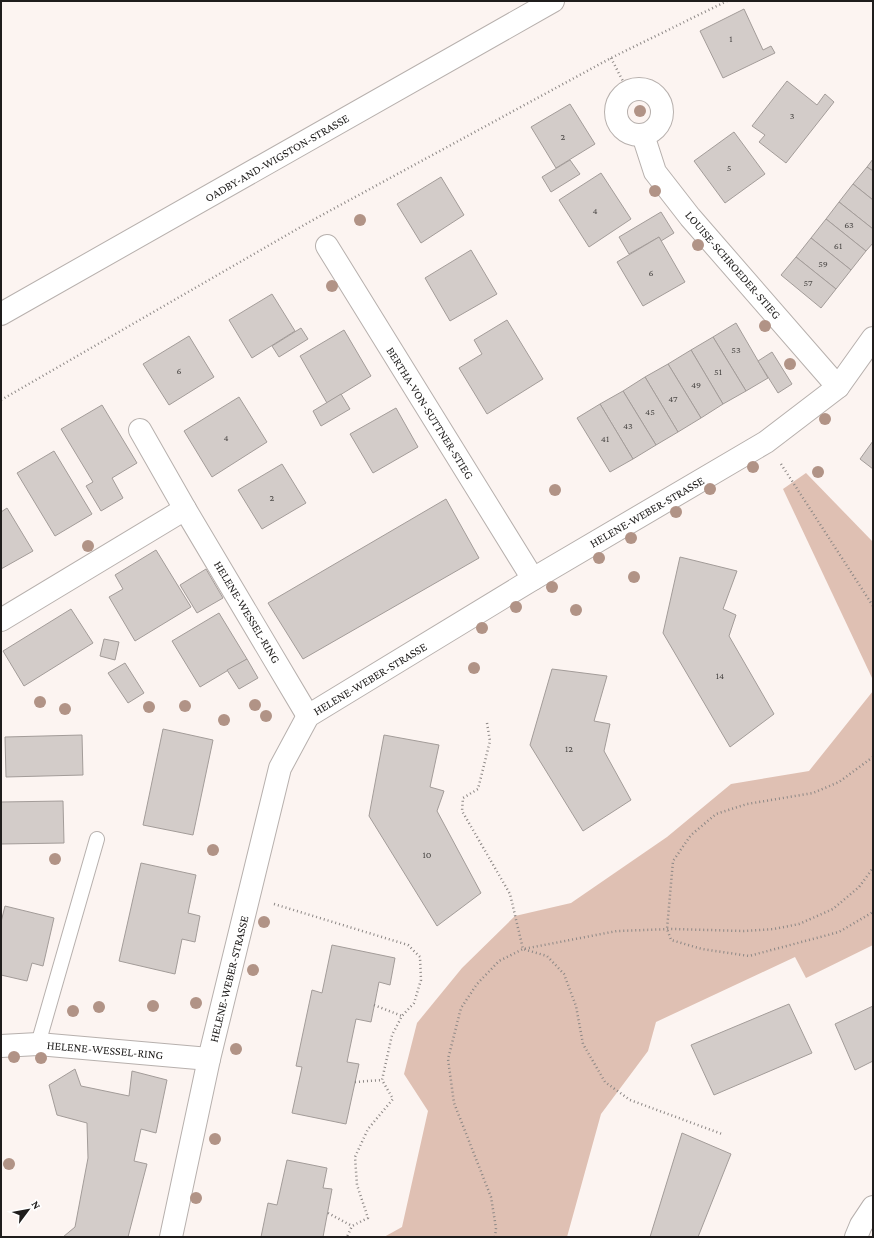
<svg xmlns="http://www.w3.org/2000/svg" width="874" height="1238" font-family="'Crimson Pro',serif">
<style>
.green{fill:#dfc0b3}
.building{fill:#d3ccc9;stroke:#a39c99}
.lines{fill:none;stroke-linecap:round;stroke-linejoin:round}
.service-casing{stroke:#b7b0ad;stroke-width:16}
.minor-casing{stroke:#b7b0ad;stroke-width:24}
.secondary-casing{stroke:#b7b0ad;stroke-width:24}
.path{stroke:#8c8785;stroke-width:2.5;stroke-dasharray:1 3;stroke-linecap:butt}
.service{stroke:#fff;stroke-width:14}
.minor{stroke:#fff;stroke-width:22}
.secondary{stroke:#fff;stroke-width:22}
.tree{fill:#b19386}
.labels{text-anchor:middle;stroke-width:4;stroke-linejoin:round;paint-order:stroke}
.number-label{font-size:10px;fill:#4c4947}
.street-label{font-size:12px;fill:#1f1d1c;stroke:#fff}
</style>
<rect width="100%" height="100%" fill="#fcf4f1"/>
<g class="green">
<path d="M806,473L873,542V680L783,489Z"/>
<path d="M873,691V945L806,978L795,957L656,1022L648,1051L601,1114L567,1237H384L402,1227L428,1111L404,1074L417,1023L462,968L515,916L571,903L667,837L731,784L809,771Z"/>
</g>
<g class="building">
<path d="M744,9L763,50L771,46L775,53L723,78L700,31Z"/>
<path d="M787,81L817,105L825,94L834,102L786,163L759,142L765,135L752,126Z"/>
<path d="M570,104L595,144L556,168L531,127Z"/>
<path d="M734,132L765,174L725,203L694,161Z"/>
<path d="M873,159V171L867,167Z"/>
<path d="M570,160L580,174L551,192L542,177Z"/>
<path d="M867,167L873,171V200L853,184Z"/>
<path d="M601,173L631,219L589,247L559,200Z"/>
<path d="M441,177L464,215L421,243L397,204Z"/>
<path d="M853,184L873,200V229L839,202Z"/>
<path d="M839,202L873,229V243L866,251L826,219Z"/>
<path d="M661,212L674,233L661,241L659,237L629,254L619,237Z"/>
<path d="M826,219L866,251L851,270L811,238Z"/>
<path d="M659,237L685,282L643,306L617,262Z"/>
<path d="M811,238L851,270L836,289L796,257Z"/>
<path d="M471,250L497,294L450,321L425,278Z"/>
<path d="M796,257L836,289L821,308L781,275Z"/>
<path d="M272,294L295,331L252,358L229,320Z"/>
<path d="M507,320L543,379L487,414L459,368L482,354L474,340Z"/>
<path d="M736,323L768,378L746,391L713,337Z"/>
<path d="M301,328L308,339L279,357L272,346Z"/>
<path d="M344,330L371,376L327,403L300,356Z"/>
<path d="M189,336L214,377L169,405L143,364Z"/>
<path d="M713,337L746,391L723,404L691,350Z"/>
<path d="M691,350L723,404L701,418L668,364Z"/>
<path d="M772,352L792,384L778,393L758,361Z"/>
<path d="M668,364L701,418L678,432L645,377Z"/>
<path d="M645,377L678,432L656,445L623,391Z"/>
<path d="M623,391L656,445L633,459L600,404Z"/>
<path d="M341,394L350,409L321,426L313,411Z"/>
<path d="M239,397L267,442L212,477L184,431Z"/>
<path d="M600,404L633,459L610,472L577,418Z"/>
<path d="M102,405L137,463L112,478L123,498L101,511L86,486L93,482L61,429Z"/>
<path d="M396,408L418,447L373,473L350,434Z"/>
<path d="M873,441V469L860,459Z"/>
<path d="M54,451L92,514L55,536L17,473Z"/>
<path d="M282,464L306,503L262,529L238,490Z"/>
<path d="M446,499L479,558L303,659L268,603Z"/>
<path d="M7,508L33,551L1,569V512Z"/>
<path d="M156,550L191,607L135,641L109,597L123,589L115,575Z"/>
<path d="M680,557L737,571L723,609L736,615L729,636L774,714L730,747L663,633Z"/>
<path d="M206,569L223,598L197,613L180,585Z"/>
<path d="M71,609L93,643L24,686L3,651Z"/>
<path d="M219,613L247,659L200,687L172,641Z"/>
<path d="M104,639L119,642L115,660L100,656Z"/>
<path d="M247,659L258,678L239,689L227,670Z"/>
<path d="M125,663L144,693L128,703L108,673Z"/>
<path d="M552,669L607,676L594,721L610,724L604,751L631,800L583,831L530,745Z"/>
<path d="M163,729L213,740L193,835L143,825Z"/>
<path d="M82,735L83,775L6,777L5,737Z"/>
<path d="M384,735L439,745L430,787L444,791L437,811L481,893L437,926L369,816Z"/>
<path d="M63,801L64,843L1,844V802Z"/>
<path d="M141,863L196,875L188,913L200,916L195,942L182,939L175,974L119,961Z"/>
<path d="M5,906L54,918L43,966L32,963L27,981L1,975V922Z"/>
<path d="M332,945L395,958L390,985L379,982L371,1022L356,1019L347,1062L359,1064L346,1124L292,1113L302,1067L296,1066L312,990L322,993Z"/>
<path d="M789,1004L812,1053L714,1095L691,1045Z"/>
<path d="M873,1006V1061L855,1070L835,1024Z"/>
<path d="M75,1069L81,1086L129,1096L132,1071L167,1080L156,1133L141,1129L134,1161L147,1164L128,1237H63L75,1227L88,1158L87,1123L57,1115L49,1085Z"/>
<path d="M682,1133L731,1154L698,1237H650Z"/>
<path d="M287,1160L327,1168L323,1188L332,1189L323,1237H261L268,1203L277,1205Z"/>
</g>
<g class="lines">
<defs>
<path id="service" d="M38,1044L97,839"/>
<g id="minor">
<circle cx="639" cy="112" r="23"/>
<path d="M643,135L655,172L690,217L838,387"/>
<path d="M327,246L533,579"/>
<path d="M140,430L185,509"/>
<path d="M1,620L185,509L308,716"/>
<path d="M1,1046L38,1044L209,1059"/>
<path d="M171,1237L209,1059L280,768L308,716L533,579L766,442L838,387L873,338"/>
<path d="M856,1237L861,1225L873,1207"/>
</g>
<path id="secondary" d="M1,314L553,1"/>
</defs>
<use href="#service" class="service-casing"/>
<use href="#minor" class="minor-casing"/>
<use href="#secondary" class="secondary-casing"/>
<g class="path">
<path d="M611,58L628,91"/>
<path d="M1,400L311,221L611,58L727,1"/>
<path d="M781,464L873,606"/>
<path d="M487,723L490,741L478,789L463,798L462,811L510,894L523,949L547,956L564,974L576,1006L583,1044L605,1082L630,1100L722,1134"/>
<path d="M873,757L839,782L813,793L747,804L716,814L691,835L673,861L667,929L671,940L702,949L749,956L839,932L873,912"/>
<path d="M274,904L408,945L420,957L421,980L414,1003L402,1016L392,1035L382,1080L393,1099L368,1129L355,1157L357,1185L368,1218L352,1226L347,1237"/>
<path d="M374,1005L402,1016"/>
<path d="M355,1082L382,1080"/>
<path d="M328,1213L352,1226"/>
<path d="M495,1237L496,1228L491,1197L454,1103L448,1059L461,1008L477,984L499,961L523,949L617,931L672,929L744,931L774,929L799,924L833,909L859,887L873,868"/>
</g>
<use href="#service" class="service"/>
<use href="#minor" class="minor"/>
<use href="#secondary" class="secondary"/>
</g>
<g class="tree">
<circle cx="640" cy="111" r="6"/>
<circle cx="655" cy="191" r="6"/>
<circle cx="360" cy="220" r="6"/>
<circle cx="698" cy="245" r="6"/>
<circle cx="332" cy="286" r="6"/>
<circle cx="765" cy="326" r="6"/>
<circle cx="790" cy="364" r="6"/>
<circle cx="825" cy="419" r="6"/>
<circle cx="753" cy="467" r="6"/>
<circle cx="818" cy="472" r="6"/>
<circle cx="710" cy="489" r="6"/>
<circle cx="555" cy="490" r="6"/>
<circle cx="676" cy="512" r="6"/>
<circle cx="631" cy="538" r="6"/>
<circle cx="88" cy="546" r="6"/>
<circle cx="599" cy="558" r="6"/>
<circle cx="634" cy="577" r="6"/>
<circle cx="552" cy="587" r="6"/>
<circle cx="516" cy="607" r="6"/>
<circle cx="576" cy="610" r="6"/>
<circle cx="482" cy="628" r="6"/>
<circle cx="474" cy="668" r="6"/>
<circle cx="40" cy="702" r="6"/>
<circle cx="255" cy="705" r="6"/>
<circle cx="185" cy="706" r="6"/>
<circle cx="149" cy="707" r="6"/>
<circle cx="65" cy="709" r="6"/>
<circle cx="266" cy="716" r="6"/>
<circle cx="224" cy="720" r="6"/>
<circle cx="213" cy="850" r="6"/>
<circle cx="55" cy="859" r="6"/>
<circle cx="264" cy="922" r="6"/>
<circle cx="253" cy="970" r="6"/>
<circle cx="196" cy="1003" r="6"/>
<circle cx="153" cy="1006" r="6"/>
<circle cx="99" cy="1007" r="6"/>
<circle cx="73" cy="1011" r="6"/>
<circle cx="236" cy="1049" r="6"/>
<circle cx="14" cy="1057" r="6"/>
<circle cx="41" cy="1058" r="6"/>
<circle cx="215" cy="1139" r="6"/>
<circle cx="9" cy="1164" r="6"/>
<circle cx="196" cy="1198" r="6"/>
</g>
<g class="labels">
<g class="number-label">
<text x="731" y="42">1</text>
<text x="792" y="119">3</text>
<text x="563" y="140">2</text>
<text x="729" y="171">5</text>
<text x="595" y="214">4</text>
<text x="849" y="228">63</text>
<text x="838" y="249">61</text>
<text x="823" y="267">59</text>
<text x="651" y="276">6</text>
<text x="808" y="286">57</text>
<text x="736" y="353">53</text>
<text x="179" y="374">6</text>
<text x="718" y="375">51</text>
<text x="696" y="388">49</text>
<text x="673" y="402">47</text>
<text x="650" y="415">45</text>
<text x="628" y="429">43</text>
<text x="226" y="441">4</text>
<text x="605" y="442">41</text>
<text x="272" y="501">2</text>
<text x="720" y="679">14</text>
<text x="569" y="752">12</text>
<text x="427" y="858">10</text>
</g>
<g class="street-label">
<text transform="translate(277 158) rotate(-30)" y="4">OADBY-AND-WIGSTON-STRASSE</text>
<text transform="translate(733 265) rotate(49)" y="4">LOUISE-SCHROEDER-STIEG</text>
<text transform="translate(430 413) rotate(58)" y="4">BERTHA-VON-SUTTNER-STIEG</text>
<text transform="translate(647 512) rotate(-30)" y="4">HELENE-WEBER-STRASSE</text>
<text transform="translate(247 612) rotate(59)" y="4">HELENE-WESSEL-RING</text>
<text transform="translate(370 679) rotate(-31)" y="4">HELENE-WEBER-STRASSE</text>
<text transform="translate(229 979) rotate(-76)" y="4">HELENE-WEBER-STRASSE</text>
<text transform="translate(105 1050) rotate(5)" y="4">HELENE-WESSEL-RING</text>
</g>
</g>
<rect width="874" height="1238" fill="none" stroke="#1f1d1c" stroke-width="4"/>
<g transform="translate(28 1210) rotate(58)" stroke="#ffffff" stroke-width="3" paint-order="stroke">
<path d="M0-3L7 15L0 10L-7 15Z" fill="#1f1d1c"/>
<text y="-6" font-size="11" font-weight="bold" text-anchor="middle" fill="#1f1d1c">N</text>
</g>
</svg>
